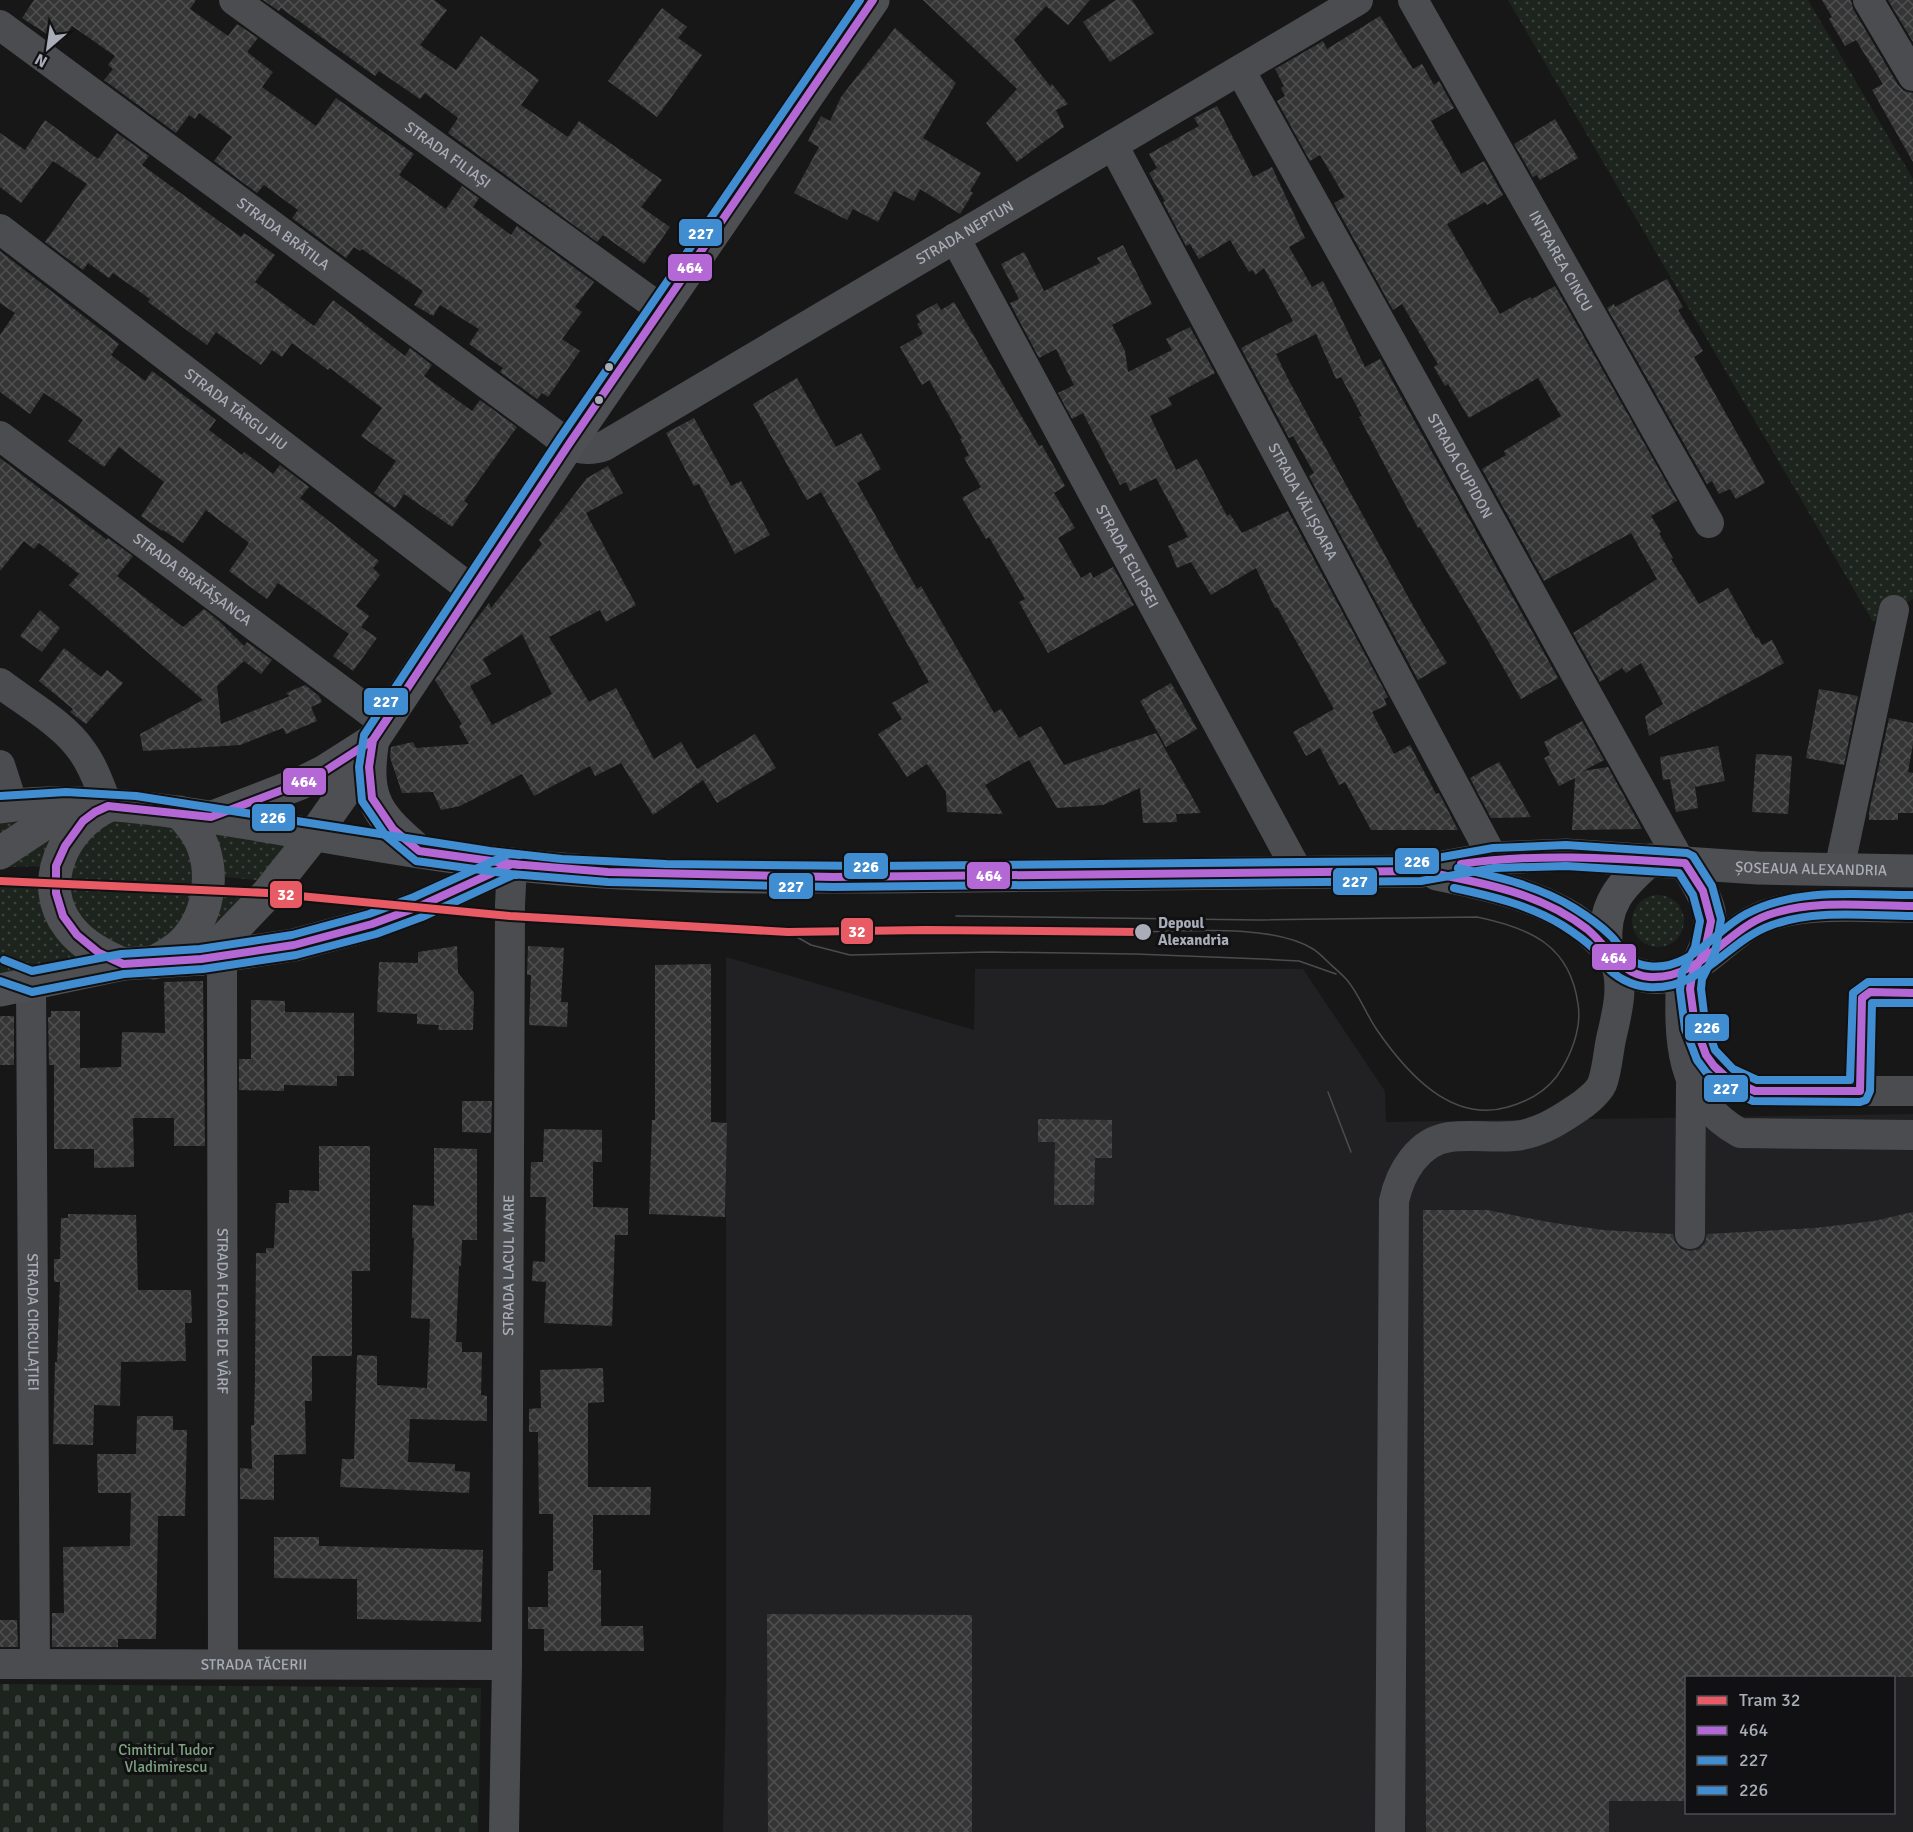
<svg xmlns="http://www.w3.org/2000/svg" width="1913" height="1832" font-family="Signika,sans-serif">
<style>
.built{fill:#212123;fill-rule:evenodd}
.grass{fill:url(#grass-dots)}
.cemetery{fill:url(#cemetery-stones)}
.building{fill:url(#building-cross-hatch);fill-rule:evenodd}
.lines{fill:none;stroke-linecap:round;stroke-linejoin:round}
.minor{stroke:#4b4c50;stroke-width:30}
.major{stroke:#4d4f52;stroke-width:33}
.tram{stroke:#4b4c4f;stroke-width:1.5}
.bus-1-casing{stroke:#111113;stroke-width:12}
.bus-2-casing{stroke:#111113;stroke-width:12}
.bus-3-casing{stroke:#111113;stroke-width:12}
.bus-1{stroke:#b468d6;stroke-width:8}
.bus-2{stroke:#408ed1;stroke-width:8}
.bus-3{stroke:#408ed1;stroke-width:8}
.tram-1-casing{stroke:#111113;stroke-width:12}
.tram-1{stroke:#e85b65;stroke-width:8}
.bus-dot{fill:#a8adb8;stroke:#111113;stroke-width:2}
.labels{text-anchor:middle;stroke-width:6;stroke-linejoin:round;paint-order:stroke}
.street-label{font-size:15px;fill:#a8adb8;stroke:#111113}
.stop-label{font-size:15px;font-weight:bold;fill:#a8adb8;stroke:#111113;text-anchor:start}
.park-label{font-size:15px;fill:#7fa381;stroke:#111113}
.line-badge{stroke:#111113;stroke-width:2}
.badge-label{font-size:16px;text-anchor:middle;font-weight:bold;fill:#fff}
</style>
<defs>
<pattern id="grass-dots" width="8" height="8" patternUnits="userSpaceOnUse" patternTransform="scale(1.5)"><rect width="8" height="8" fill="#1d241e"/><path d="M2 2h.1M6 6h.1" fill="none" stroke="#3b413d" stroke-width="1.8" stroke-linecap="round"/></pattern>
<pattern id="cemetery-stones" width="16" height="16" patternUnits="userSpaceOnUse" patternTransform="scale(1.5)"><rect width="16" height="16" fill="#1d241e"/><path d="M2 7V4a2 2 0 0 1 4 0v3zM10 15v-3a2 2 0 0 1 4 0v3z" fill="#3b413d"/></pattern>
<pattern id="building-cross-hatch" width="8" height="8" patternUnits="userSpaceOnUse" patternTransform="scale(1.5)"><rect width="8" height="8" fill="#353536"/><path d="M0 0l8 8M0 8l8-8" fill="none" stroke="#4f5051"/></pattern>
</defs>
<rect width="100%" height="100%" fill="#171717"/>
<path class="built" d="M726,957L974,1030L975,969H1303L1385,1091L1386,1122L1913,1114V1832H723L726,1686ZM1686,1678H1894V1812H1686Z"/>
<g class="grass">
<path d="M1508,0H1808L1913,179V599L1873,622Z"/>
<path d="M0,807L314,835L277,882L207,875V890L268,893L225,938L0,990V881L55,882L56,866L0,867Z"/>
<circle cx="1658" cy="921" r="26"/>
</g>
<path class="cemetery" d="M0,1684L481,1688L478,1832H0Z"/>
<g class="building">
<path d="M34,0H196L190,9L228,36L237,24L258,38L247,52L273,72L262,87L316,126L336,98L414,154L399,175L446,209L462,186L479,198L473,207L511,235L517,226L594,282L575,307L582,312L562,339L580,351L548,397L542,393L537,399L500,372L503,368L469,344L479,329L440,305L433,316L414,305L423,291L362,249L360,251L354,247L346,258L292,218L298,210L264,185L257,193L214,161L232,137L199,113L195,119L189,115L176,133L104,80L113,69L108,65L115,56L72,26L61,43L22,18Z"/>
<path d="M263,0H434L447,10L420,45L456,70L481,36L539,80L521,105L568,137L579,121L662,180L641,207L670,227L644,264L603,235L597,242L448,133L458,118L425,93L420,99L379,71L375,76L281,8L279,11Z"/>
<path d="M923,0H1090L1068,25L1046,6L1014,40L1050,86L1052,84L1068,104L1056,110L1064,127L1017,162L986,123L1017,89Z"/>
<path d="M1116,0H1132L1154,33L1110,62L1083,22Z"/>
<path d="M1822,0H1851L1853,9L1898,85L1904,91L1913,93V162L1872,90L1883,84L1856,40L1845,46L1829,19L1832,17Z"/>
<path d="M1888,0H1913V42Z"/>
<path d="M662,8L687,27L678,38L702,55L657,117L608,81Z"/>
<path d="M1380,16L1413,69L1422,64L1434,85L1439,81L1454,108L1431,121L1461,174L1484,161L1503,195L1487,205L1485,202L1447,224L1500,314L1530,297L1532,299L1555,286L1677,501L1651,516L1661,532L1659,533L1673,558L1671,559L1699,604L1728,588L1756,638L1758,637L1762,645L1772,640L1784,663L1649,736L1645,716L1663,704L1641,663L1626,673L1622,668L1600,682L1573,633L1657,579L1631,533L1544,581L1482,469L1506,455L1504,451L1561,416L1538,378L1469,418L1448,384L1445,386L1434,367L1438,364L1402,304L1393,310L1334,203L1345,197L1320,155L1310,161L1277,101L1285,96L1281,88L1284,86L1275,69L1323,41L1327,49Z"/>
<path d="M895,28L956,83L923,138L981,173L970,191L973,193L960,214L920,189L914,201L894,191L878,222L853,209L847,220L794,193L819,147L808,141L821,116L830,121L841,97Z"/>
<path d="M1217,106L1253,177L1272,167L1305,238L1289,247L1312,287L1323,281L1365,367L1380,359L1558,678L1521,699L1479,625L1420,527L1418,528L1359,417L1362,416L1341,377L1336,379L1316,334L1276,354L1287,377L1340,474L1422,622L1447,663L1418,680L1309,476L1314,473L1293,436L1289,438L1241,348L1293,321L1264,268L1255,275L1253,270L1249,272L1230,240L1199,259L1190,244L1186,246L1163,202L1165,201L1149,173L1157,168L1149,154L1199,126L1194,118Z"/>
<path d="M1555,119L1578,158L1540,180L1537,175L1533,177L1514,144Z"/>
<path d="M45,120L98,159L117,133L149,156L142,165L241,237L244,233L275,255L255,282L314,326L333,300L405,356L410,348L432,365L424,376L472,411L480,400L517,427L464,501L468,504L452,527L404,494L395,508L374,493L396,461L361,436L382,408L330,368L328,370L292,343L282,357L272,350L261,365L216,332L207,345L148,302L150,299L113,273L109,278L88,263L83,270L45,242L87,184L53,161L21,203L0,187V133L25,150Z"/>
<path d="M1123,245L1152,304L1112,325L1125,351L1128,372L1172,350L1166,339L1190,327L1215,373L1168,398L1172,405L1150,416L1176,470L1197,459L1227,516L1230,514L1242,533L1288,511L1388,697L1384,699L1387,705L1372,712L1394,754L1410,745L1436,794L1439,793L1458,830H1371L1345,782L1339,785L1320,748L1306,756L1293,732L1334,709L1277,607L1275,608L1256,568L1211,595L1191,562L1177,568L1168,546L1188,537L1156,478L1130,491L1126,482L1120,485L1083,413L1072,419L1058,393L1074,385L1056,349L1039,358L1010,303L1019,299L1001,264L1024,252L1044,291L1100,263L1097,258Z"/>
<path d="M0,251L119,344L111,355L145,381L152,371L216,420L209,430L242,455L244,452L273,474L280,465L309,487L300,498L379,561L373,568L380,575L356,606L369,616L361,627L377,638L353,671L333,656L349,634L278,583L267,599L229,571L249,543L206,510L183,543L163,530L162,531L141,516L164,482L119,447L104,467L68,441L83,420L44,393L30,414L0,392V335L15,313L0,303Z"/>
<path d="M1667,279L1683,307L1678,310L1703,351L1694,357L1765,483L1736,499L1730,489L1719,494L1712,481L1707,484L1607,308L1614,304L1615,307Z"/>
<path d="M954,302L1039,446L1042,445L1065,486L1054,493L1075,528L1058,538L1081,578L1091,572L1093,578L1113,567L1134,605L1048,653L1019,602L1025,599L989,537L986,539L962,498L981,487L964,458L969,455L960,439L962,438L929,380L922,385L900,347L923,334L917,324L920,322L916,315L937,303L941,310Z"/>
<path d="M797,378L836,447L861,433L881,469L857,483L917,589L921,586L994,713L1001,709L1019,738L1041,726L1064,765L1156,733L1201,813L1176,814L1177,822L1143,823L1140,788L1103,805L1057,808L1029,760L985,785L1003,814L947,812L946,792L927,764L907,777L878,734L902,719L892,703L929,682L821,492L807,500L753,404Z"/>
<path d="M694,418L731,486L741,481L770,535L735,554L699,484L694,486L666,433Z"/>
<path d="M0,458L107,540L108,538L133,556L117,576L183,627L204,609L219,621L244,646L247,642L272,660L261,674L244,661L217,686L221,724L290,696L286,693L305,685L319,696L322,702L311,707L317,721L286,734L283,728L240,745L143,751L140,734L203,700L69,585L79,574L39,543L34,549L24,541L0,571Z"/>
<path d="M608,466L623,493L586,513L636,605L606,622L600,610L549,637L589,702L616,688L654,759L681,742L697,769L755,734L776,768L717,803L703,780L653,815L621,763L595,776L590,766L534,796L522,774L460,806L441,810L433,792L402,793L390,757L391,747L413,742L416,748L469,744L459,726L462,724L435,680L468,630L489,603L491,608L542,544L539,540L587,478ZM522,634L552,694L492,725L470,686L491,674L483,659Z"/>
<path d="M40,610L60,628L42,652L20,636Z"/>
<path d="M64,648L101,677L107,670L123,683L86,724L70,712L73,709L39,681Z"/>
<path d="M1171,683L1197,729L1166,747L1140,701Z"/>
<path d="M1819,689L1858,696L1844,765L1806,758Z"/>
<path d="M1889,718L1913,723V744L1908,772L1913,773V813H1898V820H1869V812Z"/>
<path d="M1582,721L1604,760L1583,771L1608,767L1642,829L1572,830L1575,778L1559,786L1544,758L1550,755L1544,742Z"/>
<path d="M1718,746L1725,781L1695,787L1698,808L1676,812L1670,779L1663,780L1660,757Z"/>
<path d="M1756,754L1792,756L1788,814L1752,812Z"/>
<path d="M1499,762L1531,817L1491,818L1470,778Z"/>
<path d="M457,946L458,973L474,993L473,1030H438L439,1025L417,1024V1014L377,1012L379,962L418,963V952Z"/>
<path d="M528,946L564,948L561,1002H568L567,1027L529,1025L531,975H527Z"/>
<path d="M711,964V1122L727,1123L725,1217L649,1214L652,1120H655V965Z"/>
<path d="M203,981L205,1146H174V1118H133L134,1167L94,1168V1149H54V1065H49L48,1017H51V1011H80V1068L121,1067L122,1032L165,1033L164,982Z"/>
<path d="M251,1000L285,1001V1012L354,1013V1076H337V1086L284,1085V1091L239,1090V1059H251Z"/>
<rect x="0" y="1016" width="14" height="49"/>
<path d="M462,1101H492L491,1133L462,1132Z"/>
<path d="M1038,1119L1112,1120V1158H1095L1094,1205H1054L1055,1142H1038Z"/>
<path d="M544,1129L602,1130V1162H593V1207L628,1208V1235H615L612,1326L544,1323L546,1282L532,1281L533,1261L545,1262L546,1197H530L531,1162H543Z"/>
<path d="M319,1146H370V1271H352V1356H312V1401H305L306,1454L274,1455V1500L240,1499V1468L252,1469L251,1425H254L255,1379L256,1253H266V1248H274L276,1203H289V1190L319,1191Z"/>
<path d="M434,1148L477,1149V1240H462L461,1266H459L456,1342H462V1352H482L481,1395L487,1396V1421L410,1419L408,1462L455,1464V1471L470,1472L469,1493L340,1487L342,1459H354L357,1355L377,1356V1385L427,1388L430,1319L411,1318L414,1238H412L413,1205L434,1206Z"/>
<path d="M1423,1210H1487L1548,1222L1603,1230L1673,1234L1675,1242L1681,1249L1690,1251L1699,1249L1705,1243L1707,1234L1815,1228L1874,1221L1913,1212V1677H1686V1801H1609V1832H1426Z"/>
<path d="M68,1214L136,1215L138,1290H191L192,1323H185L186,1361L121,1362L120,1406L94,1405L93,1445L53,1444L55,1362H57L60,1282H54V1259H60L61,1218H68Z"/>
<path d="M603,1368L604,1402L588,1403V1487H651L650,1515H593V1570H601V1626H643L644,1651H544V1629H528V1607H548V1571H553V1514H539L538,1432H529V1409L541,1408L540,1370Z"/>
<path d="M137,1416H173V1430H187L185,1516H158L156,1639H118V1647H52V1613H64L63,1547L130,1546L131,1493H98L97,1454H136Z"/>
<path d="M274,1537H319V1546L483,1550L481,1622L357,1619V1579L274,1578Z"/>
<path d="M767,1614L972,1615V1832H768Z"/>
<path d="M0,1620H17L18,1647H0Z"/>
</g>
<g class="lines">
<g class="minor">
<path id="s1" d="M234,0L661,309"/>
<path id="s2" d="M1413,0L1709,523"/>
<path d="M1868,0L1913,76"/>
<path id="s3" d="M0,25L540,423C562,439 576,456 604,446L1358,0"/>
<path id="s4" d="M1240,70L1681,863"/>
<path id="s5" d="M1113,145L1493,858"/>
<path id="s6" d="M0,229L472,590"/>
<path id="s7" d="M955,238L1298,872"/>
<path id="s8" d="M0,436L385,723"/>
<path d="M0,683C26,703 64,724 82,751C94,767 100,787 108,806"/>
<path d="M0,765L13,805"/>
<path d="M1839,870L1894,610"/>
<path id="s9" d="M222,957L223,1664"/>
<path d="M1681,974C1679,1038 1677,1098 1740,1133L1913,1135"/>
<path id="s10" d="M31,982L35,1664"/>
<path d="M1693,1013L1706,1055L1714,1066L1727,1078L1755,1091H1913"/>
<path d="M1860,1091L1862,998L1870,992L1913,993"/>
<path d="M1690,1234L1691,1082"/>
<path id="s11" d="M0,1664L507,1665"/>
<path id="s12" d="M504,1832L507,1665L510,905L512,864"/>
<path d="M1390,1832L1394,1201C1400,1173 1418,1141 1450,1137C1471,1134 1493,1138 1514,1136C1537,1134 1557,1122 1576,1109C1584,1104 1598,1093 1602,1084C1607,1071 1608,1054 1611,1039C1617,1013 1625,985 1614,959"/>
</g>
<g class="major">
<path d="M372,746C364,802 379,816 419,851"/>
<path d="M108,806C64,826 36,884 69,927C83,945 102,955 123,964"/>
<path id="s13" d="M0,807C85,794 186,813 271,827C367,844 464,861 561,869C700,880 839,877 977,876C1125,874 1273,873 1421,871L1493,858L1566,855L1758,868L1913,871"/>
<path d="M213,817L301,783L325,771L369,743"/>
<path d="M0,853L74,804"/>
<path d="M1685,863C1709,902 1721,920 1698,963"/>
<path d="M1437,874C1480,883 1525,892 1563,913C1578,921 1592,933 1603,944C1608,948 1610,954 1614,959C1622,969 1637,976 1650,977C1692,982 1718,942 1751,923C1794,898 1864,907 1913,906"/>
<path d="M1606,946C1603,904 1620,886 1650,860"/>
<path d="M201,959L225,938L268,893L314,835L343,794L373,740L569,444L873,0"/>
<path d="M153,963C161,958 169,954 177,948C209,922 218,870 197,834C192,826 186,819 179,812"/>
<path d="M0,990L123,964L201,959L294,945L372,924L418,907L512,864"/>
</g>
<g class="tram">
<path d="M956,916L1259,920L1477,917C1530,928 1570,945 1578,1004C1582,1028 1571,1056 1557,1076C1545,1092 1526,1102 1508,1107C1451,1124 1406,1072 1377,1030C1366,1014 1359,994 1347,980C1341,973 1333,967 1327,961C1323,957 1318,952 1313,949C1273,924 1190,931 1143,932"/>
<path d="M788,932L811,945L850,955L990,952L1135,954L1262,959L1299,961L1336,974"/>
<path d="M1328,1092L1351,1152"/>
</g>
<defs>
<g id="bus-1">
<path d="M873,0L569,444L373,740L325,771L301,783L211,817L108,806L95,812L83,821L65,846L56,866V893L63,916L77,935L99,953L123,964L201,959L294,945L372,924L418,907L512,864L608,872L833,877L1421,871C1479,882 1539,892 1587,929C1608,946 1620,975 1650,977C1699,980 1726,930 1768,915C1813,899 1866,906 1913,906"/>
<path d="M396,706L373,740L369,767L372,798L393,829L419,851L520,865"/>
<path d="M1461,864C1536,853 1610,858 1685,863L1703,891L1711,921L1705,950L1692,976L1690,989L1695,1025L1706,1055L1714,1066L1727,1078L1755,1091H1860L1862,998L1870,992L1913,993"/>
</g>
<g id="bus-2">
<path d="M860,0L560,438L364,735L359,767L362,801L386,836L416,861L511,874L608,882L833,887L1421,881L1494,868L1566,866L1679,873L1693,895L1700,921L1695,947L1682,973L1680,990L1685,1029L1697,1060L1706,1072L1722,1087L1753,1101L1860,1102L1866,1100L1870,1091L1872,1003H1913"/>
<path d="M1454,888C1491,896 1529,905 1562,925C1573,932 1585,940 1595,950C1599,954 1601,960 1605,965C1615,977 1632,986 1648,987C1702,991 1726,941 1772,925C1816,909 1867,916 1913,916"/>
<path d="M0,981L32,992L124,974L203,969L296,955L376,934L422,917L513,875H516"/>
</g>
<g id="bus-3">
<path d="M0,796L66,792L136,796L490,851L562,859L666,864L873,866L1420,861L1493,848L1566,845L1687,853L1693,856L1712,886L1721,919L1715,953L1702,979L1701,989L1705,1022L1715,1050L1733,1069L1757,1080H1850L1853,993L1868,982H1913"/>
<path d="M1458,868C1498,877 1539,886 1574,908C1587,916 1600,925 1611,936C1624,949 1625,963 1648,966C1690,972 1714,931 1746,914C1796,887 1859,895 1913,895"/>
<path d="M4,960L32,971L121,954L200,949L292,935L369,914L414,897L509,854L520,855"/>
</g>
</defs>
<use href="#bus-1" class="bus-1-casing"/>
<use href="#bus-2" class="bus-2-casing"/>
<use href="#bus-3" class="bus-3-casing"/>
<use href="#bus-1" class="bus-1"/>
<use href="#bus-2" class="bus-2"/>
<use href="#bus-3" class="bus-3"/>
<defs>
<path id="tram-1" d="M0,881L268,893L510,916L788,932L925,930L1143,932"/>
</defs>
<use href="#tram-1" class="tram-1-casing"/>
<use href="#tram-1" class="tram-1"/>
</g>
<g class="bus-dot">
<circle cx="609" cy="367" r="5"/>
<circle cx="599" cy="400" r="5"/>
<circle cx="1143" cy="932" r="9"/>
</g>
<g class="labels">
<g class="street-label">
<text dy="5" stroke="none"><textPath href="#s1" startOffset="264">STRADA FILIAȘI</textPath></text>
<text dy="5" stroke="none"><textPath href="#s3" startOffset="1162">STRADA NEPTUN</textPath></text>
<text dy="5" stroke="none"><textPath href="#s3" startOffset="352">STRADA BRĂTILA</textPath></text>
<text dy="5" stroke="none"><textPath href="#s2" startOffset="300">INTRAREA CINCU</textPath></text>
<text dy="5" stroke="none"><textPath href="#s6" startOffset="297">STRADA TÂRGU JIU</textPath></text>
<text dy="5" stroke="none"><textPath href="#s4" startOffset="453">STRADA CUPIDON</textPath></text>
<text dy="5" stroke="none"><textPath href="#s5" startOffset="404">STRADA VĂLIȘOARA</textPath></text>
<text dy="5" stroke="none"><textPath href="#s7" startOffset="362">STRADA ECLIPSEI</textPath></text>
<text dy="5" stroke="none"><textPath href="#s8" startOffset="240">STRADA BRĂTĂȘANCA</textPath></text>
<text dy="5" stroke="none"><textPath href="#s13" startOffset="1818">ȘOSEAUA ALEXANDRIA</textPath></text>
<text dy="5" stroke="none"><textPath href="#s12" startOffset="567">STRADA LACUL MARE</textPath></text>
<text dy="5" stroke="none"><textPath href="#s9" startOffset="354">STRADA FLOARE DE VÂRF</textPath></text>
<text dy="5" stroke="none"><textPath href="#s10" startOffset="340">STRADA CIRCULAȚIEI</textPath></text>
<text dy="5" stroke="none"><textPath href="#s11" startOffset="254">STRADA TĂCERII</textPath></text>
</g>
<g class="stop-label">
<text x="1158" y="928">Depoul<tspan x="1158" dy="17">Alexandria</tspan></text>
</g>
<g class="park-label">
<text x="166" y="1755">Cimitirul Tudor<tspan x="166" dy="17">Vladimirescu</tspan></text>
</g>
</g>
<g class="line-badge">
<rect x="678" y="218" width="45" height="29" rx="6" fill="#408ed1"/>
<rect x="667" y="253" width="46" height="29" rx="6" fill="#b468d6"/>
<rect x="363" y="687" width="46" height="29" rx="6" fill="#408ed1"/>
<rect x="282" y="767" width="45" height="29" rx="6" fill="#b468d6"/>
<rect x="251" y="803" width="45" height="29" rx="6" fill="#408ed1"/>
<rect x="1394" y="847" width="46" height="28" rx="6" fill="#408ed1"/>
<rect x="843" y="852" width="46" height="28" rx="6" fill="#408ed1"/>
<rect x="966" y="861" width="45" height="29" rx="6" fill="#b468d6"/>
<rect x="1332" y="867" width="46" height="29" rx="6" fill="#408ed1"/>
<rect x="768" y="872" width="46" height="28" rx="6" fill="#408ed1"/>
<rect x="269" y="880" width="34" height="29" rx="6" fill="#e85b65"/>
<rect x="840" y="917" width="34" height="28" rx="6" fill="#e85b65"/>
<rect x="1591" y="943" width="46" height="28" rx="6" fill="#b468d6"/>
<rect x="1684" y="1013" width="46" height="29" rx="6" fill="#408ed1"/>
<rect x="1703" y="1074" width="46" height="29" rx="6" fill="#408ed1"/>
</g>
<g class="badge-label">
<text x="701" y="239">227</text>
<text x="690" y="273">464</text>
<text x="386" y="707">227</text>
<text x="304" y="787">464</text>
<text x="273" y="823">226</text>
<text x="1417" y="867">226</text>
<text x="866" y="872">226</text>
<text x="989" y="881">464</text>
<text x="1355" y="887">227</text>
<text x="791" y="892">227</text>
<text x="286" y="900">32</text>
<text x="857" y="937">32</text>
<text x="1614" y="963">464</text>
<text x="1707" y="1033">226</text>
<text x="1726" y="1094">227</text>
</g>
<rect x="1685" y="1676" width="210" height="138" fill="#111113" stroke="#4d4f55" stroke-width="1.5"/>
<rect x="1697" y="1696" width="30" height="9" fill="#e85b65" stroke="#4d4f55" stroke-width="1.5"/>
<text x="1739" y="1706" font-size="18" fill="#a8adb8">Tram 32</text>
<rect x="1697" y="1726" width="30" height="9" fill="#b468d6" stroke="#4d4f55" stroke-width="1.5"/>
<text x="1739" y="1736" font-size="18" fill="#a8adb8">464</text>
<rect x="1697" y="1756" width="30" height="9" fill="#408ed1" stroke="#4d4f55" stroke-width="1.5"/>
<text x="1739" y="1766" font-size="18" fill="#a8adb8">227</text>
<rect x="1697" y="1786" width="30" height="9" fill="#408ed1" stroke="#4d4f55" stroke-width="1.5"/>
<text x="1739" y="1796" font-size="18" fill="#a8adb8">226</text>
<g transform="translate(48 48) rotate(209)" stroke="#111113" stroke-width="4.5" paint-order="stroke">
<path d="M0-4.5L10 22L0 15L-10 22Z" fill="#a8adb8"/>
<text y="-9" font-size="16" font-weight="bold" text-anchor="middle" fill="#a8adb8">N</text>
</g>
</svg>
